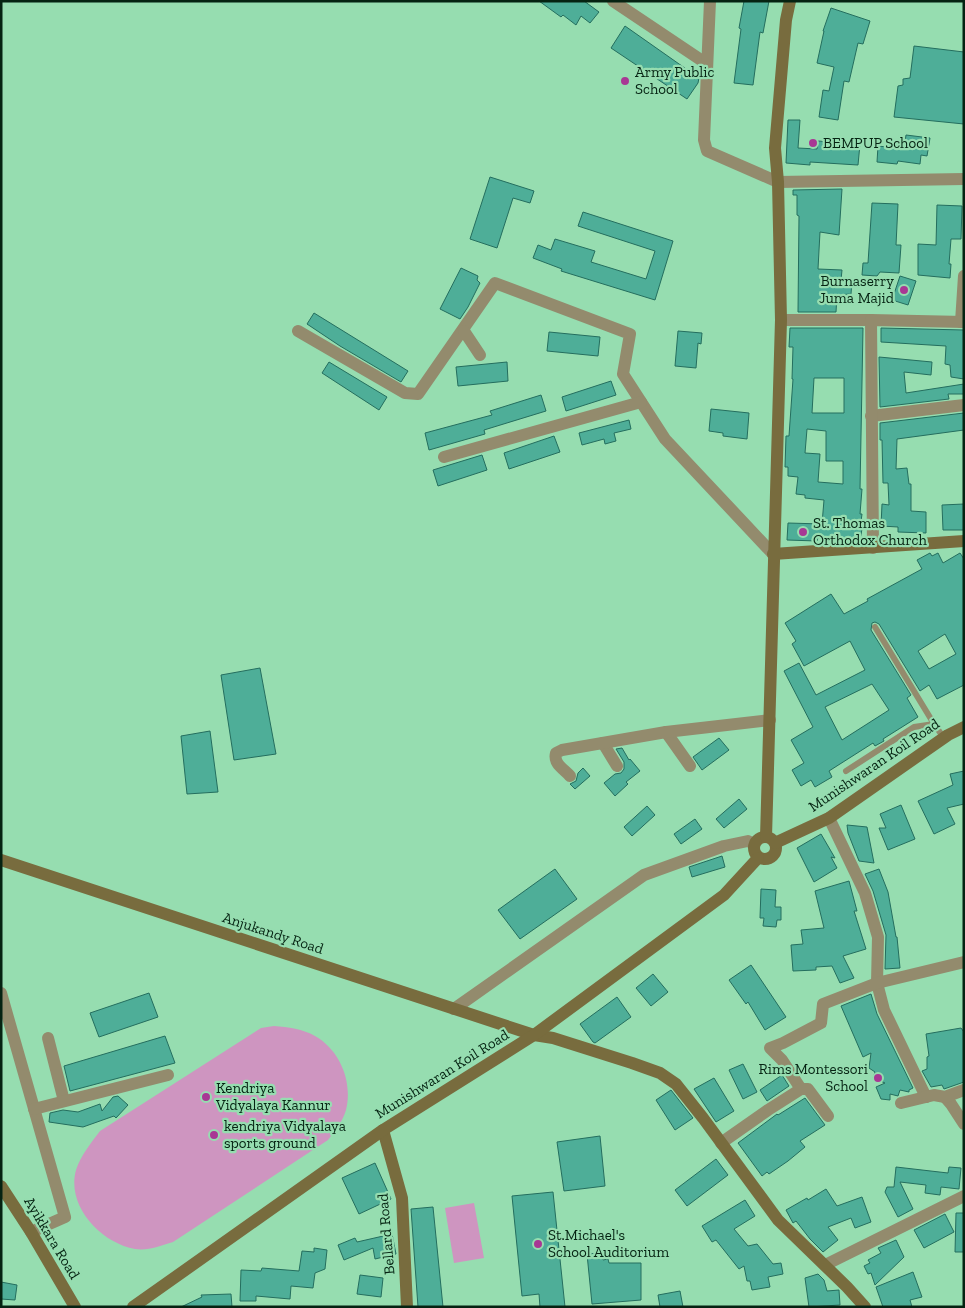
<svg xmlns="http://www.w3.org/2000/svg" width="965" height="1308" font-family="'Zilla Slab',serif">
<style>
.green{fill:#ce95c0}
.building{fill:#4eae98;stroke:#246e5e;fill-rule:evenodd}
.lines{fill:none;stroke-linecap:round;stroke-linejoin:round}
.lane{stroke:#938b6d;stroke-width:6}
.street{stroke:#938b6d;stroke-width:12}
.secondary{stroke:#786c3e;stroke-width:12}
.poi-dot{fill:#a83894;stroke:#96ddb0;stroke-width:2}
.labels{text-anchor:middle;stroke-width:4.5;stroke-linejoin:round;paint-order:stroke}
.poi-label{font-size:15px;fill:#052312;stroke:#96ddb0;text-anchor:start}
.street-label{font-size:15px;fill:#052312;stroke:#96ddb0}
</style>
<rect width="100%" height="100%" fill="#96ddb0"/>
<g class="green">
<path d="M274,1026C288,1027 303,1029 315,1036C340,1050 353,1082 346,1110C343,1121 335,1131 328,1140L173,1242C160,1246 148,1251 135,1249C101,1243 66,1206 76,1170C81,1155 91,1143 100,1131L261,1028Z"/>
<path d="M474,1203L484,1258L454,1263L445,1208Z"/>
</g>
<g class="building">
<path d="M539,1H584L599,12L590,23L581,16L576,25L563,15L561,17Z"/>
<path d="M744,1H769L763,33L760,32L753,85L734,83L741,29L739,28Z"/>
<path d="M831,8L870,21L863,44L858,43L849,82L844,81L838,120L819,117L823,90L829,91L834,67L817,63L824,31H823Z"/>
<path d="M625,26L699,78L698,83L687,99L611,48Z"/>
<path d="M914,46L964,52V124L894,117L898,86L903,85V79L910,78Z"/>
<path d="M788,120H800L798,148L817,149L818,141L860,144L858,165L810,162V165L786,163Z"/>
<path d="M906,135L930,138L927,156L921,155L920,164L898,161L897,164L877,162L878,146L904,149Z"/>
<path d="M490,177L534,191L530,203L513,198L497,248L470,239Z"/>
<path d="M842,189L839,235L820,232L818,269L842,270L841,280L852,281L851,294L837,295L836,312H798L799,216L797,215V195H793V190Z"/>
<path d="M872,203L898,204L896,245H901L899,273L880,272L877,276L862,275L863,263H868Z"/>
<path d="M937,205L962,206L961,239H951L949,264H951L950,278L918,275V244L936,245Z"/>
<path d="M583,212L673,241L655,300L561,271L562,269L533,258L538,245L551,250L555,239L595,251L591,262L646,279L655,251L578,226Z"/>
<path d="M461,268L478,276L477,280L480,283L468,307L460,319L440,309Z"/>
<path d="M900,276L916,281L908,305L892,300Z"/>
<path d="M314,313L408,371L401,382L340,346L307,324Z"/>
<path d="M790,328H863L860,489H862L860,514H862L860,529H862L860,540L850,541L818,537L817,541L787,540L788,523L822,524L824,500L805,498V495L796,494L798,477L788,476V467H785L786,436H789L793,379H792L793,347H789ZM814,378H844V413H812ZM807,429L826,431V461H843V484L818,482L820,454L805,453Z"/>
<path d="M881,328L964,330V379L951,377L950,365L945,364L946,346L881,342Z"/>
<path d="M678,331L702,333L701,344L698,343L696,368L675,366Z"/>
<path d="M549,332L600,337L598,356L547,351Z"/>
<path d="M879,357L932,362L931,375L904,372L906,393L964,384V394H948L949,399L880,407Z"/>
<path d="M329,362L387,397L379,410L322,373Z"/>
<path d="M507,362L508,381L458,386L456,367Z"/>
<path d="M611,381L616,395L566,411L562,397Z"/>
<path d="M541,395L546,411L484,430L485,434L429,450L425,433L492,415L490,411Z"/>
<path d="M711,409L749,413L747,439L723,436V433L709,431Z"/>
<path d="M964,413V430L897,439L896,469L907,468L909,484H911V511L926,512V533L898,532V527L881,526L882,504L889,505L888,483H883L882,440H880V423Z"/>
<path d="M629,420L631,429L614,433L616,441L605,444L604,439L582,445L579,433Z"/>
<path d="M554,436L560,452L509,469L504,453Z"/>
<path d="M482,455L487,470L438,486L433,470Z"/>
<path d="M964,504V530H943L942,505Z"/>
<path d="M930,553L932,556L938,553L943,563L960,553L964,559V685L937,699L929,685L920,691L879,624L875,622L872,623L871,630L911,695L907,698L918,717L883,739L884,741L875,746L873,743L829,771L832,777L815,787L811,780L801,786L792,770L804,763L791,740L813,727L784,671L799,663L816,695L865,670L850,641L804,666L792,644L796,641L785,623L831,594L844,614L868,601L867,599L922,569L917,560ZM945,634L956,654L929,669L918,651ZM872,684L889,710L842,740L825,707Z"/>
<path d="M260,668L276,754L234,760L221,675Z"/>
<path d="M210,731L218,792L187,794L181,736Z"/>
<path d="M719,738L729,750L702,770L693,757Z"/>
<path d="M622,748L629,760L630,759L640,771L626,782L628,784L615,796L604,783L615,774L621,773L624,769V762L616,749Z"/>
<path d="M583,768L590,776L575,789L570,784L576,781L578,773Z"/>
<path d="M964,771V804L947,808L955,824L934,834L918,801L953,785L950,774Z"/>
<path d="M739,799L747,809L724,828L716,819Z"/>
<path d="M901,805L915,839L888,850L879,828H886L880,814Z"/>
<path d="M647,806L655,815L632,836L624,827Z"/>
<path d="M695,819L702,829L681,844L674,834Z"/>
<path d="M847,825L867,827L874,863L859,861L848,833Z"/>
<path d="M821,834L835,858L831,857L837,868L814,882L797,848Z"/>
<path d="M722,856L725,867L692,877L689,867Z"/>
<path d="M555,869L577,899L520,939L498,910Z"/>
<path d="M879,869L888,892L896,937H897L900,968L885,969L886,935L873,891L865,874Z"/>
<path d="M849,881L857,911H854L866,949L843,956L854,978L840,983L832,966L816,967V970L793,971L791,945L803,944L801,930L824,928L815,891Z"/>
<path d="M761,889L776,890L775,907H781V920H777L776,927L763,926L764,918H760Z"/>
<path d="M751,965L786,1017L765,1030L748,1002L746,1004L729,980Z"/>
<path d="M653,974L668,992L651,1006L636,988Z"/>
<path d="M149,993L158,1017L99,1037L90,1013Z"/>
<path d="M871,994L877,1014L913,1088L909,1090V1092L900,1090L898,1096L890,1094V1100L881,1099L876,1087L885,1083L873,1078L875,1072L869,1068L871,1053L863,1057L841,1006Z"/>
<path d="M617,997L631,1017L595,1043L593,1042L580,1024Z"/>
<path d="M961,1028L964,1032V1082L944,1089L942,1085L931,1087L922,1071L927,1069V1057L929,1056L926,1034Z"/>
<path d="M165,1036L175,1063L70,1091L64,1066Z"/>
<path d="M743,1064L757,1092L743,1099L729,1070Z"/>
<path d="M782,1075L789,1086L767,1101L760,1090Z"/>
<path d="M714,1078L734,1111L716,1122L694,1089Z"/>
<path d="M671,1090L693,1118L675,1130L656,1100Z"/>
<path d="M118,1096L128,1105L116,1118L114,1116L83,1127L49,1122L50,1113L63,1110L78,1112L100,1104L102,1111L113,1097Z"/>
<path d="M805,1098L825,1125L800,1141L805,1147L788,1161L769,1174L767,1172L762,1176L738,1143L773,1117L777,1114L778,1115Z"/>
<path d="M600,1136L605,1186L564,1191L557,1142Z"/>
<path d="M716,1159L728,1175L687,1206L675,1190Z"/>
<path d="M375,1163L391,1199L359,1214L342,1178Z"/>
<path d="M896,1167L948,1173L949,1167L961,1168L959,1189L941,1187L940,1195L925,1193L926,1185L900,1182L913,1209L898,1217L885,1192L887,1187H894Z"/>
<path d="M826,1189L837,1206L862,1197L871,1222L855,1228L851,1218L828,1227L838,1240L823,1252L810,1239L796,1221L793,1223L786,1210L807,1198L808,1200Z"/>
<path d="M553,1192L565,1307H540L539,1294L522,1296L512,1196Z"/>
<path d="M745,1200L755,1216L734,1229L748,1246L757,1244L773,1264L781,1263L783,1274L768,1277L770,1287L752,1290L750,1281H747L744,1266L739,1269L716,1240L712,1242L702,1226Z"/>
<path d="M433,1207L443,1307H418L411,1209Z"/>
<path d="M956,1213H964V1252H955Z"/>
<path d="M945,1214L954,1232L924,1248L914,1230Z"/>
<path d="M392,1234L396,1254L375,1259L373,1248L344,1260L338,1245L355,1238L357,1242Z"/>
<path d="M896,1240L904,1257L875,1285L871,1273L868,1274L864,1266L870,1263L868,1260L881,1253L878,1248Z"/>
<path d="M314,1248L327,1250L325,1269L315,1273L313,1288L291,1286L290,1299L256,1296V1301H240L241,1270L261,1271L262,1268L299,1271L302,1251L314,1252Z"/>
<path d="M603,1253V1260L608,1259L609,1263H641V1300L592,1304L587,1254Z"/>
<path d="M913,1272L922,1297L910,1300L912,1307H883L876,1287Z"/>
<path d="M818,1274L824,1280L827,1291L839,1290L840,1305L809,1307L805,1278Z"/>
<path d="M360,1275L383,1278L381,1297L357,1294Z"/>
<path d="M1,1282L17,1285L15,1300L1,1299Z"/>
<path d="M680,1291L683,1307H660L658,1295Z"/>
<path d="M231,1294L232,1307H181L202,1297L201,1295Z"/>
</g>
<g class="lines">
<g class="lane">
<path d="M875,627L934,724"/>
<path d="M846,771L914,727L934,724L944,738"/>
</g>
<g class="street">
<path d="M613,1L707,64"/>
<path d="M710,1L704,140L707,151L778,182L964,179"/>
<path d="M781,320H871"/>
<path d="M961,322L964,276"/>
<path d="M298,331L405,393L418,394L495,283L630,334L623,374L665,439L773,554"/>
<path d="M464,331L480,355"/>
<path d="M871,416L964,405"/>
<path d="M444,457L641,402"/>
<path d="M873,548L871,320L964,322"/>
<path d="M666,732L690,766"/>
<path d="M603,743L617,766"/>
<path d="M570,776C564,769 553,764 556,753L562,750L666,732L770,720"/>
<path d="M829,818L865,893L878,937L877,983L884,1010L926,1097"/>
<path d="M1,993L65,1217L31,1232"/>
<path d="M454,1009L644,875L724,846L748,841L754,844"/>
<path d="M48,1038L64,1101"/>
<path d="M801,1089L782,1060L770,1048L783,1043L821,1023L823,1004L877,983L964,962"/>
<path d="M945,1097L951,1104L964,1124"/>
<path d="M901,1103L934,1095L945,1097L964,1090"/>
<path d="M34,1109L168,1075"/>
<path d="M721,1143L768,1110L801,1089H808L828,1116"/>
<path d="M825,1265L964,1196"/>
</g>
<g class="secondary">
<path d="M773,554L964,541"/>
<circle cx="765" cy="848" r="11"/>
<path d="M766,837L781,320L778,182L775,148L786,20L790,1"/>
<path d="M775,843L829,818L948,735L964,727"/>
<path d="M1,860L534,1035L553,1038L632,1063L660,1073L676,1084L703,1118L778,1220L847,1287L865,1307"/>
<path d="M383,1130L402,1198L407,1307"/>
<path d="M1,1186L31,1232L75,1307"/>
<path d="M133,1307L383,1130L534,1035L724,895L758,858"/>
</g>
</g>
<g class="poi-dot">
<circle cx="625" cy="81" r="5"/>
<circle cx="813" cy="143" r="5"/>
<circle cx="904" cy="290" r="5"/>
<circle cx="803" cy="532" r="5"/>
<circle cx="878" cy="1078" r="5"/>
<circle cx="206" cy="1097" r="5"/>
<circle cx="214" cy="1135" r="5"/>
<circle cx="538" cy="1244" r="5"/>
</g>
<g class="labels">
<g class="poi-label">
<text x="635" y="77">Army Public<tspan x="635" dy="17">School</tspan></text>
<text x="823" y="148">BEMPUP School</text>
<text x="894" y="286" text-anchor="end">Burnaserry<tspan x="894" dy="17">Juma Majid</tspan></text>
<text x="813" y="528">St. Thomas<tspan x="813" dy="17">Orthodox Church</tspan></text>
<text x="868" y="1074" text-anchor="end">Rims Montessori<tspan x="868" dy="17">School</tspan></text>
<text x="216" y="1093">Kendriya<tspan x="216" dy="17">Vidyalaya Kannur</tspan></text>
<text x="224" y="1131">kendriya Vidyalaya<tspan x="224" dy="17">sports ground</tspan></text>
<text x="548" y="1240">St.Michael's<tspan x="548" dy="17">School Auditorium</tspan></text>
</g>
<g class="street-label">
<text transform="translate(874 765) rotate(-34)" y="5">Munishwaran Koil Road</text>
<text transform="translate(273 933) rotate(18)" y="5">Anjukandy Road</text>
<text transform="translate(442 1074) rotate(-32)" y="5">Munishwaran Koil Road</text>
<text transform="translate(386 1234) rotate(-95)" y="5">Bellard Road</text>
<text transform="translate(52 1238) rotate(59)" y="5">Ayikkara Road</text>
</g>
</g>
<rect width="965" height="1308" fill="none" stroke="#052312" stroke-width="5"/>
</svg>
